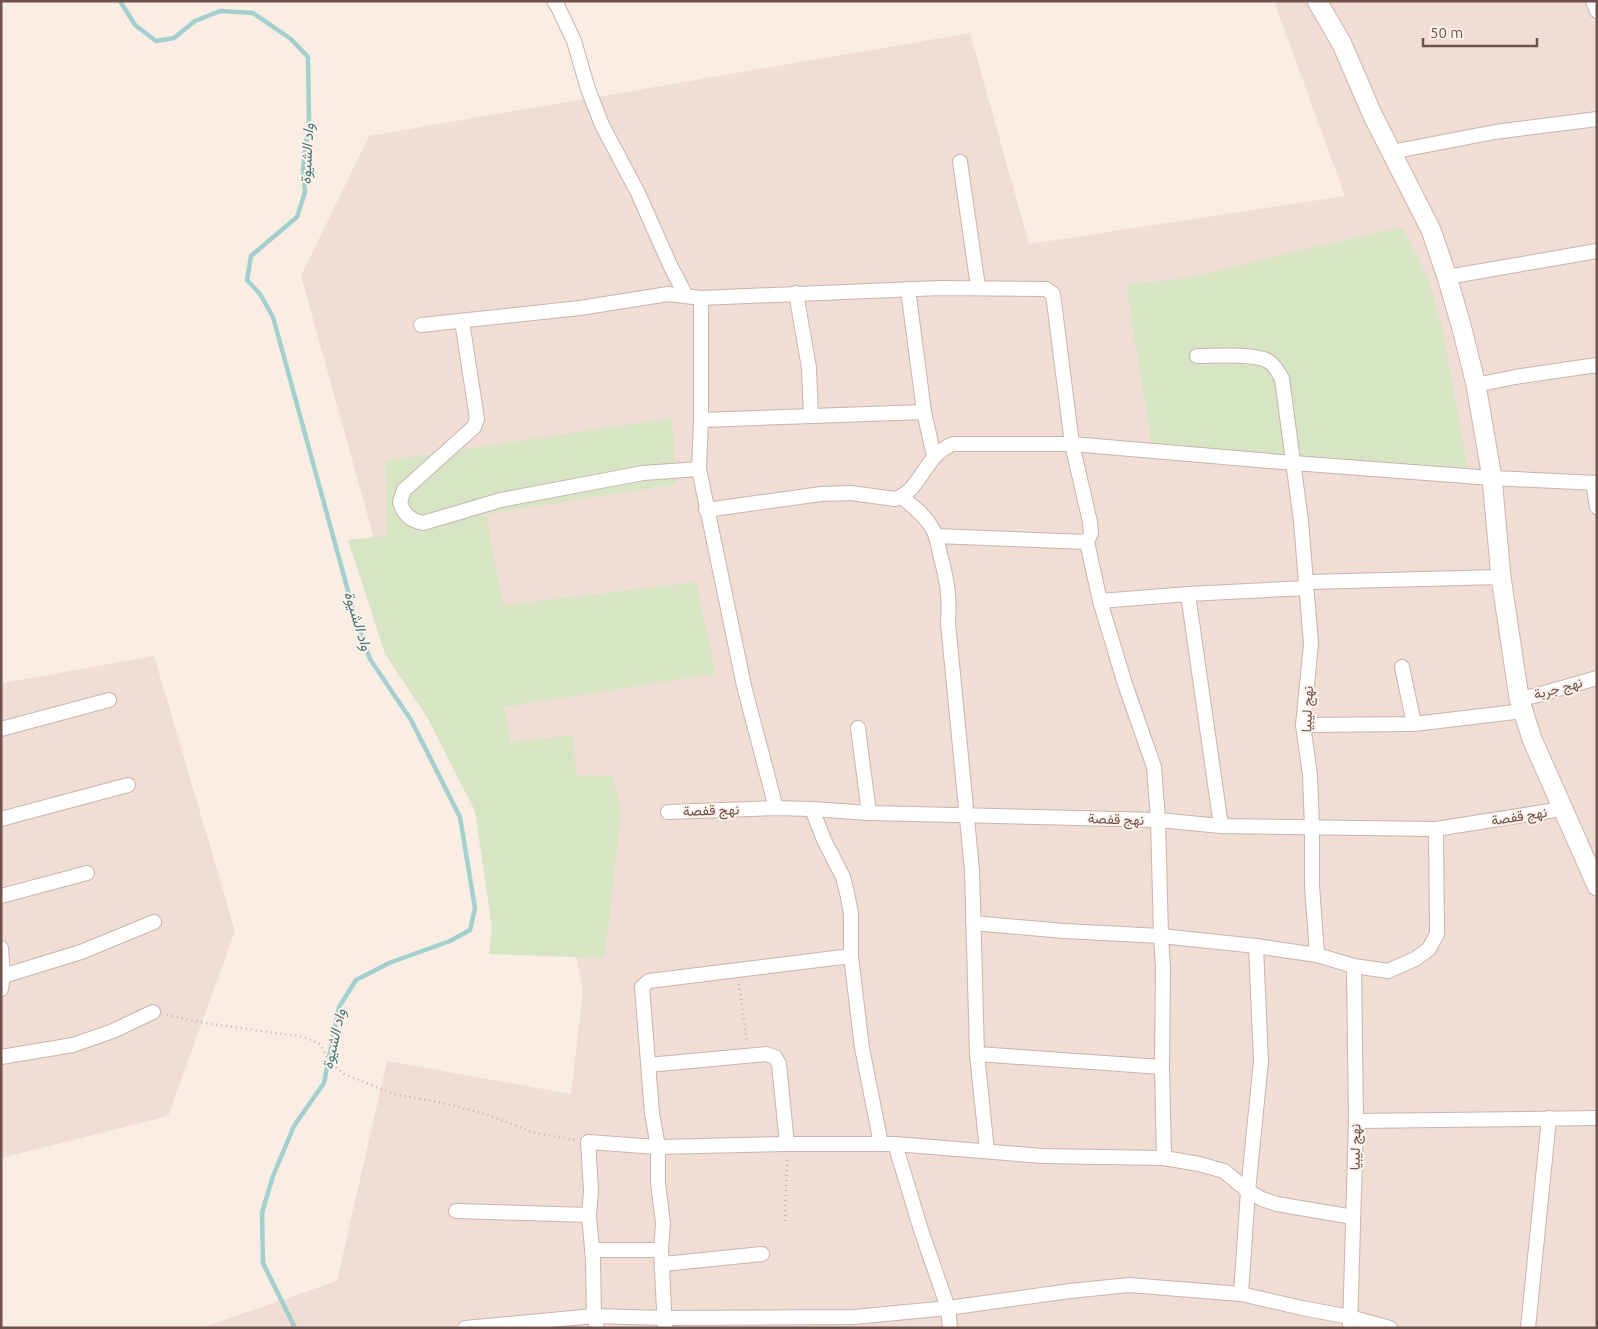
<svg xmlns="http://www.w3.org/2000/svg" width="1598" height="1329" font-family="Ubuntu,Vazirmatn,sans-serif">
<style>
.residential{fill:#f0ded4}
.green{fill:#d7e5c5}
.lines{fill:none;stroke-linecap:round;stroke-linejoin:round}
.stream{stroke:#a3d0cf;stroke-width:4.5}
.minor-casing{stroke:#c8b4ac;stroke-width:16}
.secondary-casing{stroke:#cdb5ad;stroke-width:21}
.path{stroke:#cfaca3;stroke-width:2.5;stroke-dasharray:1 4;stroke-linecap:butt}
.minor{stroke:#fff;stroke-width:14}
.secondary{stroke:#fff;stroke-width:19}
.labels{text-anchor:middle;stroke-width:4;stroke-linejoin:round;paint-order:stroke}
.street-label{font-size:14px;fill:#6e534d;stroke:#fcf2ea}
.water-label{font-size:15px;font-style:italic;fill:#477878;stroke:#fcf2ea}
</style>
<rect width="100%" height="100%" fill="#f9ede4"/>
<g class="residential">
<path d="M1274,1H1597V1328H201L337,1281L387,1061L571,1094L583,992L556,850L397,621L301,276L369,136L970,33L1029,244L1345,196Z"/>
<path d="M154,656L235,931L168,1116L1,1158V680L3,683Z"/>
</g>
<g class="green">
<path d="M1402,227L1428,279L1442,326L1469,475L1152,446L1126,284L1188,278L1288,253Z"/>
<path d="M672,418L676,484L486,514L503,605L696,582L716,674L504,707L511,742L573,735L577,776H613L621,812L605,958L489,954L492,928L475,811L427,717L385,654L348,540L387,536L385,461Z"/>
</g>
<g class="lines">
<path class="stream" d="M120,1L135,25L156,41L174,38L195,21L220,11L253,13L291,39L308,57L309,120L303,169L305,192L297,217L251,256L247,280L260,294L273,317L356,620L370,659L411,720L460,817L475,908L470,930L450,941L389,963L356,980L339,1007L324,1083L294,1126L273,1176L262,1213L263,1263L295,1328"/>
<defs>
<g id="minor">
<path d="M554,1L558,7L574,41L588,89L602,125L638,193L670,265L686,296"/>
<path d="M1593,1L1597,11"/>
<path d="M1391,152L1495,132L1597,119"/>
<path d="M960,162L978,287"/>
<path d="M1447,277L1597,251"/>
<path d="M908,289L924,412L934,456"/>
<path d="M796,293L809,368L811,416"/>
<path d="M701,298V420L699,469L744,686L776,808"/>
<path d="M462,321L477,419L474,427L404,490L400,502C404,515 410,520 423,523L501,500L643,473L699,469"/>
<path d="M421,325L580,308L668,294L701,298L940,288L1046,289L1053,294L1072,444L1090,522L1091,533L1087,542L1100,601L1125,684L1154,767L1158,820L1161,936L1163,968L1162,1067L1164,1158"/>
<path d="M1197,356C1214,356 1254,353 1268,361C1275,365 1279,373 1282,379L1301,521L1311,644L1303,725L1310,775L1312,828V885L1317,955"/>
<path d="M1476,385L1515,377L1597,365"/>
<path d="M701,420L924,412"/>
<path d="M1593,483L1597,507"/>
<path d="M902,497C912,506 925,515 932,528C937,535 938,545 940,554C947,580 950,596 948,623L972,870L977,1054L987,1151"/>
<path d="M706,510L821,494L851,493L895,499C921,491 924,455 953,444H1072L1294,463L1492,478L1597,483"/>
<path d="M936,536L1087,542"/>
<path d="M1307,582L1501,577"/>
<path d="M1188,594L1221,826"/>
<path d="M1100,601L1188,594L1306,588"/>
<path d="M1402,667L1414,724"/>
<path d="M1519,698L1534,696L1597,678"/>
<path d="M1303,725L1414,724L1523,711"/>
<path d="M858,728L869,813"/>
<path d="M1,729L109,700"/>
<path d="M812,809L824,840L843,877L847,893L851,913V956L862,1048L881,1144"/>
<path d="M668,812L776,808L812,809L869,813L1158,820L1221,826L1436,829L1562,809"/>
<path d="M1,819L128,785"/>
<path d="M1,896L87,873"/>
<path d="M973,923L1064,931L1161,936L1256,946L1317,955L1354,966L1388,971L1415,959L1429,949L1437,934L1436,829"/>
<path d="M1,948L3,976L1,989"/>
<path d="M3,976L81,952L154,922"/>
<path d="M977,1054L1162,1067"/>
<path d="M1,1057L73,1045L113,1031L153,1012"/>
<path d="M648,1065L766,1054L775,1057L779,1064L787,1144"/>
<path d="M1356,1121L1597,1118"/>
<path d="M895,1144L921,1230L948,1308L950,1328"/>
<path d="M456,1211L589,1215L593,1259L594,1316L597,1328"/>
<path d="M589,1215L591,1191L588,1142L658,1147L787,1144H895L1042,1156L1164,1158L1199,1164L1224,1171L1248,1191L1262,1199L1277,1204L1353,1217"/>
<path d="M592,1250H661"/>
<path d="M663,1264L762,1254"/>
<path d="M1241,1294L1248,1191L1261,1061L1256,946"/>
<path d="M465,1328L594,1316L665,1318L854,1317L948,1308L1070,1291L1129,1285L1241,1294L1302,1308L1350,1317L1390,1328"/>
<path d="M665,1328L661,1250L663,1223L658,1183V1147L652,1113L642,987L649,981L851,956"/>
<path d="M1350,1328L1356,1121L1354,966"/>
<path d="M1528,1328L1549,1118"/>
</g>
<path id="secondary" d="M1317,1L1342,44L1373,116L1431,230L1447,277L1461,325L1476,385L1492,478L1501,577L1519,698L1532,739L1597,886"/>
</defs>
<use href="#minor" class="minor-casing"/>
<use href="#secondary" class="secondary-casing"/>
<g class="path">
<path d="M739,984L747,1043"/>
<path d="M167,1015L205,1023L304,1037L320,1044L329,1061L344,1074L394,1094L452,1105L488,1115L535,1133L576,1140"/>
<path d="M785,1221L787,1157"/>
</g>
<use href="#minor" class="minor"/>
<use href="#secondary" class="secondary"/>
</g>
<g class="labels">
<g class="street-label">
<text transform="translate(1558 688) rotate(-15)" y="5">نهج جربة</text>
<text transform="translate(1307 709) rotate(-88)" y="5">نهج ليبيا</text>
<text transform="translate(711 810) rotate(-2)" y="5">نهج قفصة</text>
<text transform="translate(1519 816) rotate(-9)" y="5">نهج قفصة</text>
<text transform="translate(1116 819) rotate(2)" y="5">نهج قفصة</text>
<text transform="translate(1355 1147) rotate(-89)" y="5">نهج ليبيا</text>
</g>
<g class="water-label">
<text transform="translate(307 154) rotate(-87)" y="5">واد الشيوة</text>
<text transform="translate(358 621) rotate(73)" y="5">واد الشيوة</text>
<text transform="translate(334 1039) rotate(-77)" y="5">واد الشيوة</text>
</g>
</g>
<rect width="1598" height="1329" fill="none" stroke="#6e534d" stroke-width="5"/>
<path d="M1423 38v8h114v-8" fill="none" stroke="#6e534d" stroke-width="2.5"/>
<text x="1430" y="38" font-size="15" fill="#6e534d" stroke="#fcf2ea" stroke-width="4" paint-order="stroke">50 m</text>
</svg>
